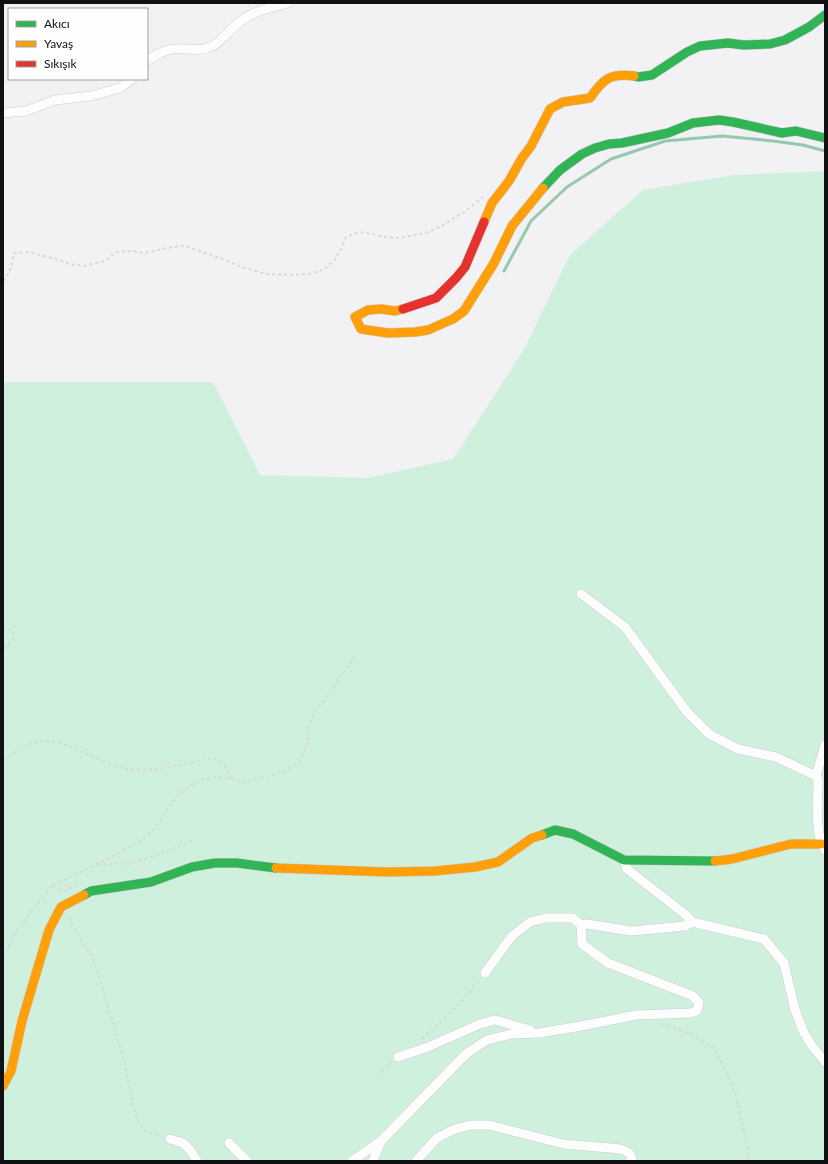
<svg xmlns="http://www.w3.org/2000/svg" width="828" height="1164" font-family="Lato,sans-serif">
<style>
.green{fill:#cff0dd}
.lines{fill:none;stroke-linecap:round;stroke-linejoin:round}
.stream{stroke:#96c8ad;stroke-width:3}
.street-casing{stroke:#cdccce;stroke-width:10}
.fast-casing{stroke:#cdccce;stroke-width:10}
.slow-casing{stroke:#cdccce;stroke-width:10}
.jam-casing{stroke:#cdccce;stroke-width:10}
.path{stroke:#d8d8d9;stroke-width:2;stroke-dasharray:3 3;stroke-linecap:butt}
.street{stroke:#fdfdfd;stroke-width:9}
.fast{stroke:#30b455;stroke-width:9}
.slow{stroke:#ff9f0a;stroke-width:9}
.jam{stroke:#e5322d;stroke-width:9}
</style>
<rect width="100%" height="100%" fill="#f2f1f4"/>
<path class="green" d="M825,171V1161H3V384L7,382H213L260,475L368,478L453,459L523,351L570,255L643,190L734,175Z"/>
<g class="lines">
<path class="stream" d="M504,271L531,221L567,187L611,159L665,141L722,136L773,141L803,145L825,151"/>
<defs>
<g id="street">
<path d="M147,61C155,55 162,51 172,49C185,47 199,53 212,46C221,42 227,33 235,26C249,12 269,8 288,3"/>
<path d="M3,113L26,111L55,100L91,96L120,88L132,79"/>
<path d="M581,594L625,627L687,712L709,734L738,749L776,757L816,776L818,780C818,799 814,834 825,850"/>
<path d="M816,776L825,745"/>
<path d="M624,860L627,869L686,915L692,922L764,939L784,963L795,1010L804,1033L812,1046L825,1062"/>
<path d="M581,925L587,924L631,931L685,926L692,922"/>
<path d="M398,1057L428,1047L480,1024L495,1020L530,1030"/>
<path d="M170,1139L183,1143L191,1151L197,1161"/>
<path d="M229,1143L247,1161"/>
<path d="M352,1161L381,1141"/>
<path d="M373,1161L381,1141L466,1054L487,1040L511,1034L539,1033L581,1026L636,1015L690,1013L697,1011L699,1003L693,996L608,963L582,944L581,925L573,918H546L530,922L512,936L485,973"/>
<path d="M416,1161L437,1138L455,1129L471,1125H489L563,1144L621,1149L629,1153L632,1158L630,1161"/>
</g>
<g id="fast">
<path d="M634,76L638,77L652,75L687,52L700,46L728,43L743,45L770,44L785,40L809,27L825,15"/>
<path d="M543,188L560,170L582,154L595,148L609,144L622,143L668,133L693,123L719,120L733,122L782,133L796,131L825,138"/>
<path d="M542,835L555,830L573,834L624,860L715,861"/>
<path d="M84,895L91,891L151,882L192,867L215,863H237L276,868"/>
</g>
<g id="slow">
<path d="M484,222L492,203L509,181L522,158L531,146L550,109L563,102L590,98C603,79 610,73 634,76"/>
<path d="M403,309L395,311L381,309L368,310L355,317L361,329L388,333L415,332L428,330L453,319L464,311L494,263L512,226L543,188"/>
<path d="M715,861L732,859L791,844H821"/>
<path d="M276,868L388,872L435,871L475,867L498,862L532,838L542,835"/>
<path d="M3,1086L11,1071L22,1021L49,930L61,907L84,895"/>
</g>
<path id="jam" d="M403,309L436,298L456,278L465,267L484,222"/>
</defs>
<use href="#street" class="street-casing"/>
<use href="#fast" class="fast-casing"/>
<use href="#slow" class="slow-casing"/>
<use href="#jam" class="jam-casing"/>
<g class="path">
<path d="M3,281C11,273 12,263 14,253L28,252L56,259L70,264L84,266L105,261L116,252L131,251L145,253L172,247L185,246L225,260L239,266L252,270L266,274L294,275L309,274L323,270L334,261L341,249L346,237L359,232L387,237L400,238L429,232L441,226L464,212L483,197"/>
<path d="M3,627L13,630L14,638L3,650"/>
<path d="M3,760C15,751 28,742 44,741C60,740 85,753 99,759C109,763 118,768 128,769C157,772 185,764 213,758L225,766L231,779"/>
<path d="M97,864H127L155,856L192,841"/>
<path d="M77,885L64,891L51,886L108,859L143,839L153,830L162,818L170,806L179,794L191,785L203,779L217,777L244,781L272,775L285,771L297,764L305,752L308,738L309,724L315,711L324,701L355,656"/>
<path d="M68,918L95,962L125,1065L134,1109L139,1125L146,1131L163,1137"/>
<path d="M3,958L14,935L51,886"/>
<path d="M662,1024L690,1034L714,1048L726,1071L736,1096L748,1150V1161"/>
<path d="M422,1039L461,1002L479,980"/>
<path d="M377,1076L392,1062"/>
</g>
<use href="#street" class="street"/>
<use href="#fast" class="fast"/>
<use href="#slow" class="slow"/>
<use href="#jam" class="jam"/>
</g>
<rect width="828" height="1164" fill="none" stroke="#111012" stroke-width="8"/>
<rect x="8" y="8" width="140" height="72" fill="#fefefe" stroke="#9f9fa0"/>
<rect x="16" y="21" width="20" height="6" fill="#30b455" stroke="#9f9fa0"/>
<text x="44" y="28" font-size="12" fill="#111012">Akıcı</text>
<rect x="16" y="41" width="20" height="6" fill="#ff9f0a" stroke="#9f9fa0"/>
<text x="44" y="48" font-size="12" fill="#111012">Yavaş</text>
<rect x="16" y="61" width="20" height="6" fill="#e5322d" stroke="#9f9fa0"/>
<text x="44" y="68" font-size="12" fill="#111012">Sıkışık</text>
</svg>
